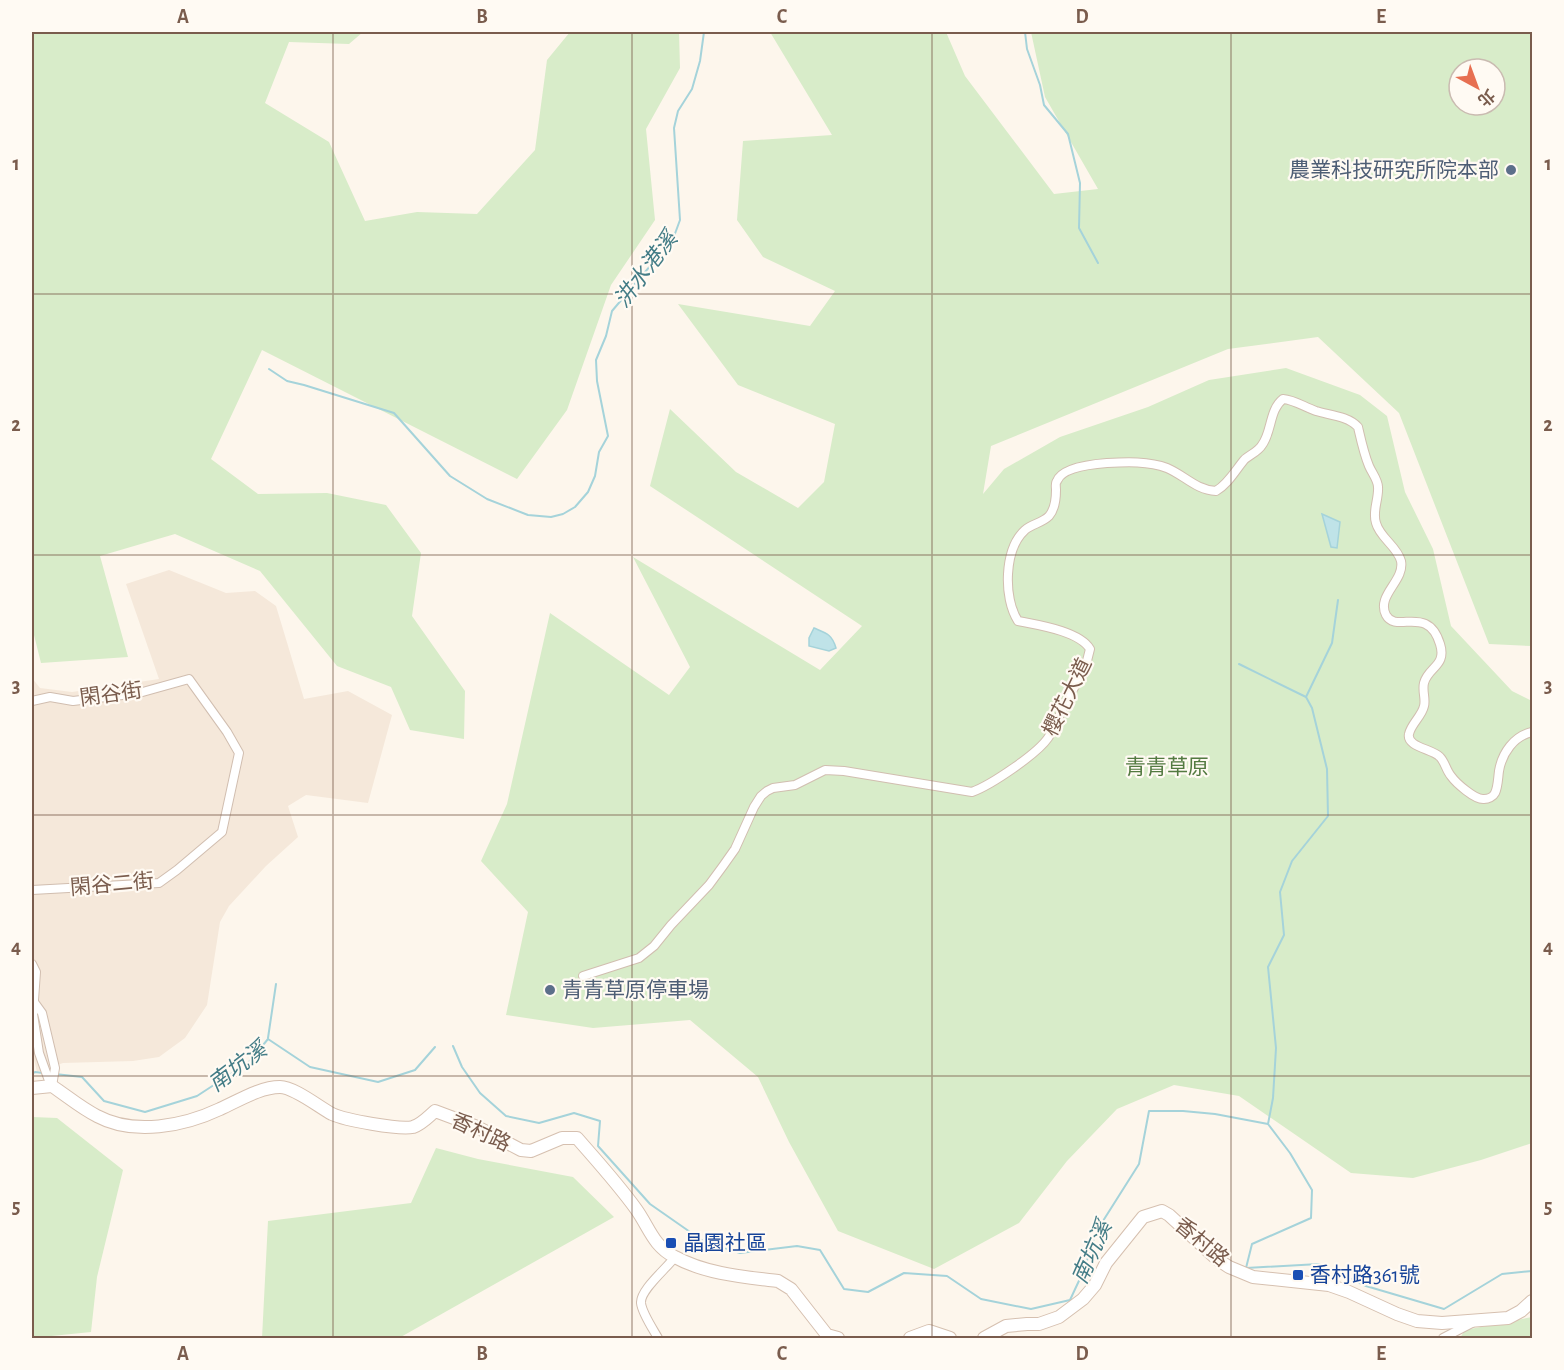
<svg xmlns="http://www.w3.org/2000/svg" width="1564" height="1370" font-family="'Alegreya Sans','Noto Sans TC',sans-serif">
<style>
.residential{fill:#f5e8da}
.green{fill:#d8ecc9;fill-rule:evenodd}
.water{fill:#bfe3e8;stroke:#a5d3da;stroke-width:1.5}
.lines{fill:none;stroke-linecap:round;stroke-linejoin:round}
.stream{stroke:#a5d3da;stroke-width:2}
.street-casing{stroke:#d1beb0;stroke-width:10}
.secondary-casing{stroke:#d6c0b0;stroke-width:14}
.street{stroke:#fff;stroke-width:8}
.secondary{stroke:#fff;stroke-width:12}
.grid{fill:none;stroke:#7a5c4d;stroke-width:1.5;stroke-opacity:0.55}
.service-dot{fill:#5c6f8a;stroke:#fffaf3;stroke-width:2}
.transit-dot{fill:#1a4fb4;stroke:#fffaf3;stroke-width:2}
.labels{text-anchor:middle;stroke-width:4.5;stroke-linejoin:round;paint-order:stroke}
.service-label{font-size:21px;fill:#4e5e75;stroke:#fffaf3;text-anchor:end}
.street-label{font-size:21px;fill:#7a5c4d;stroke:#fffaf3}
.park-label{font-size:21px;fill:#537a41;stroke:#fffaf3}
.transit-label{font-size:21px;fill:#164399;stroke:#fffaf3;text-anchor:start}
.water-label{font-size:22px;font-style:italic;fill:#437c86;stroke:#fffaf3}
.neatline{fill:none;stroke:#7a5c4d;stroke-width:2}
.grid-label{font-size:20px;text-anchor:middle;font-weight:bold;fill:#7a5c4d}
</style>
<rect width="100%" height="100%" fill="#fdf6ec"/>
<path class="residential" d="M169,570L226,593L255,591L276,606L304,699L348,691L392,715L368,803L306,795L288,806L298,837L266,866L229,906L220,922L207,1005L185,1038L159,1057L133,1061L63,1063L37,1072L32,1051V678L40,688L72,692L159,679L126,584Z"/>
<g class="green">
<path d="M32,32H363L349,44L289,42L265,103L329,142L365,221L417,212L477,214L535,150L547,60L570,32H679L680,68L646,129L655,220L611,285L567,410L517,479L262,350L211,459L258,494L327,493L386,505L421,553L412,616L465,691L464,739L410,730L391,687L337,666L260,571L175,534L100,556L128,657L41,663L32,627Z"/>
<path d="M770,32H946L965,76L1054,194L1098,189L1045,97L1031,32H1532V646L1489,644L1399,413L1318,337L1228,349L991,446L983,494L1004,469L1060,437L1148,407L1209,380L1286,368L1360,395L1387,416L1405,492L1433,549L1451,626L1512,691L1532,701V1143L1481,1160L1413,1178L1351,1173L1239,1096L1174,1085L1117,1109L1067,1161L1019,1223L934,1269L838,1231L789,1142L758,1077L690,1020L593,1028L506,1015L528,912L481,861L507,804L550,613L669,695L690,667L633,557L820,670L862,626L650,486L670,409L736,472L798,508L824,482L835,424L738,385L678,304L810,326L835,291L763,257L737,220L743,141L832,135ZM1459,69H1495V105H1459Z"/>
<path d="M32,1117L57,1118L123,1170L97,1277L91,1332L32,1338Z"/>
<path d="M436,1148L478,1159L573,1177L614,1217L399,1338H262L268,1221L411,1203Z"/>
<path d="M1532,1317V1338H1460L1465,1330Z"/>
</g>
<g class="water">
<path d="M1322,514L1340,522L1337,548L1331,547Z"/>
<path d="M814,628C826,633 832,634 836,648L829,651L809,646V638Z"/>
</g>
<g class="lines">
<g class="stream">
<path d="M1025,32L1027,49L1040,85L1044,105L1068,134L1080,183L1079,228L1098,263"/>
<path d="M269,369L287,381L304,385L394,413L450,476L487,499L528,515L551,517L563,514L575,507L588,492L595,476L599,452L608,436L597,381L596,360L606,336L612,311L673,239L680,220L674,128L678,111L692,89L700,61L704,32"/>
<path d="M1239,664L1306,697"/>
<path d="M268,1038L276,984"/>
<path d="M453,1046L462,1067L480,1093L506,1116L539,1123L574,1113L600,1121L598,1146L650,1204L703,1241L740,1253L797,1246L820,1250L844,1289L868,1292L904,1273L947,1276L981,1299L1031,1309L1070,1300L1084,1270L1096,1232L1139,1164L1149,1111H1183L1215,1114L1268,1124L1290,1153L1312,1190L1311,1218L1252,1244L1246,1268L1319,1264L1366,1286L1444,1309L1502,1274L1532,1271"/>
<path d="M32,1074L35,1072L43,1073"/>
<path d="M55,1074L82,1077L104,1101L145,1112L197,1096L249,1062L268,1039L310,1067L378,1082L415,1070L435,1047"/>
<path d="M1268,1124L1273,1098L1276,1048L1268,967L1284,935L1280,892L1292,861L1328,816L1327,769L1312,708L1306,697L1332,643L1338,600"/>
</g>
<defs>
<g id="street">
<path d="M32,701L50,697L73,701L139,693L189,679L227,732L239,753L222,832L177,870L159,883L32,890"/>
<path d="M32,964L36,972L33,1014L39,1053L48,1078L52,1086"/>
<path d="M583,976L639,958L654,946L671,925L709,885L723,866L735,849L754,807L761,796L767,791L773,788L795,785L825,770L844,771L972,792C991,785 1037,754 1048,738C1056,726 1060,713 1067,700C1077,682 1086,670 1090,649C1079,631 1038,625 1018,621C1003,598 1004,549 1025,530C1032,524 1042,523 1049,516C1055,509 1056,499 1056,490C1056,487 1055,483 1057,481C1062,467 1094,464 1107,463C1126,462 1149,461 1167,468C1184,475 1196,490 1216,491C1228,484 1235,471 1244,460C1249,455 1258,452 1262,445C1272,432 1269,410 1283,399C1295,400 1304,407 1316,411C1329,415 1348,416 1358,427C1361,440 1364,454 1369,466C1372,473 1378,480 1378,487C1379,499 1372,511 1376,523C1380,538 1397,546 1401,561C1405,581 1376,595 1386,615C1396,634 1428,604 1440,644C1447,666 1428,667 1424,683C1422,691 1426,699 1424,706C1422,716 1411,724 1409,734C1406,747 1433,749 1440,757C1445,762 1446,770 1451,776C1456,783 1475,800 1484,799C1488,799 1493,797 1495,793C1498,787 1498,778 1499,771C1502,753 1514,736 1532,732"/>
<path d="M34,1002L42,1013L55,1068L52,1086"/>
<path d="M658,1338C653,1329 642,1313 641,1303C640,1290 666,1269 675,1257"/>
<path d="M1443,1338L1472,1323"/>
</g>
<g id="secondary">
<path d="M32,1088L52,1086C67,1096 81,1108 97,1116C134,1136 184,1126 220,1109C238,1101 260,1087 280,1087C294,1087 319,1107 332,1114C345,1120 399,1130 413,1127C422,1124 428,1117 435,1111L475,1126L521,1150L531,1151L562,1138H577C597,1161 618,1184 636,1209C649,1227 653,1246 675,1257C706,1274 744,1277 778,1281L791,1289L827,1335L838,1338"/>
<path d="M910,1338L929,1331L950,1338"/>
<path d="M984,1338L1006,1326L1027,1324H1039L1059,1317L1083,1299L1095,1285L1106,1263L1143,1217L1162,1211L1169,1215L1217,1259L1229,1267L1253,1277L1329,1285L1349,1292L1397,1314L1417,1321L1442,1323L1508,1318L1521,1311L1532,1301"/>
</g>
</defs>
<use href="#street" class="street-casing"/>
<use href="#secondary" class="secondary-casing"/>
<use href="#street" class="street"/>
<use href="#secondary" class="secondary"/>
</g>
<path class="grid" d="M333,32V1338M632,32V1338M932,32V1338M1231,32V1338M32,294H1532M32,555H1532M32,815H1532M32,1076H1532"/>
<g class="service-dot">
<circle cx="1511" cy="170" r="6"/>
<circle cx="550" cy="990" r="6"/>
</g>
<g class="transit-dot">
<rect x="665" y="1237" width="12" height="12" rx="3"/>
<rect x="1292" y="1269" width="12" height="12" rx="3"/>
</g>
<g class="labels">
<g class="service-label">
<text x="1499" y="177">農業科技研究所院本部</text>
<text x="562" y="997" text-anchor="start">青青草原停車場</text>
</g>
<g class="street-label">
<text transform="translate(111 694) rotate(-8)" y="7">閑谷街</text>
<text transform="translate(1067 697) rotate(-64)" y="7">櫻花大道</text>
<text transform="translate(112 884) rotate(-5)" y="7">閑谷二街</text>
<text transform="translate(481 1132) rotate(25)" y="7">香村路</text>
<text transform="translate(1202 1242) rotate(40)" y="7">香村路</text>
</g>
<g class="park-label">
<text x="1167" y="774">青青草原</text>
</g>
<g class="transit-label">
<text x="683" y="1250">晶園社區</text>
<text x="1310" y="1282">香村路361號</text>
</g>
<g class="water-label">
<text transform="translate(645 269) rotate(-53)" y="8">汫水港溪</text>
<text transform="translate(237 1066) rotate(-37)" y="8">南坑溪</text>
<text transform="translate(1091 1252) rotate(-66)" y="8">南坑溪</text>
</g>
</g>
<rect width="1564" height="1370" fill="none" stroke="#fffaf3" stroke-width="66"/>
<g transform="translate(1477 87) rotate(139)"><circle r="28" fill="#fffaf3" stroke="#cabbb1" stroke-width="1.5"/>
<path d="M0-4.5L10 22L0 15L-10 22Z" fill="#e76f51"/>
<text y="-9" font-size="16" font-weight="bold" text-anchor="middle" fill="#7a5c4d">北</text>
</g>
<rect x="33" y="33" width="1498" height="1304" class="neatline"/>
<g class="grid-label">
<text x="183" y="23">A</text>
<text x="482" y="23">B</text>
<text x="782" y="23">C</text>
<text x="1082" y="23">D</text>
<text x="1381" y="23">E</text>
<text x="16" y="170">1</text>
<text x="1548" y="170">1</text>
<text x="16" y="431">2</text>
<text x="1548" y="431">2</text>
<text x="16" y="692">3</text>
<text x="1548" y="692">3</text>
<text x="16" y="953">4</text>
<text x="1548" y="953">4</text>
<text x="16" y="1213">5</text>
<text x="1548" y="1213">5</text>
<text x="183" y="1360">A</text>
<text x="482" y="1360">B</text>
<text x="782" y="1360">C</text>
<text x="1082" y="1360">D</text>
<text x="1381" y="1360">E</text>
</g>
</svg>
